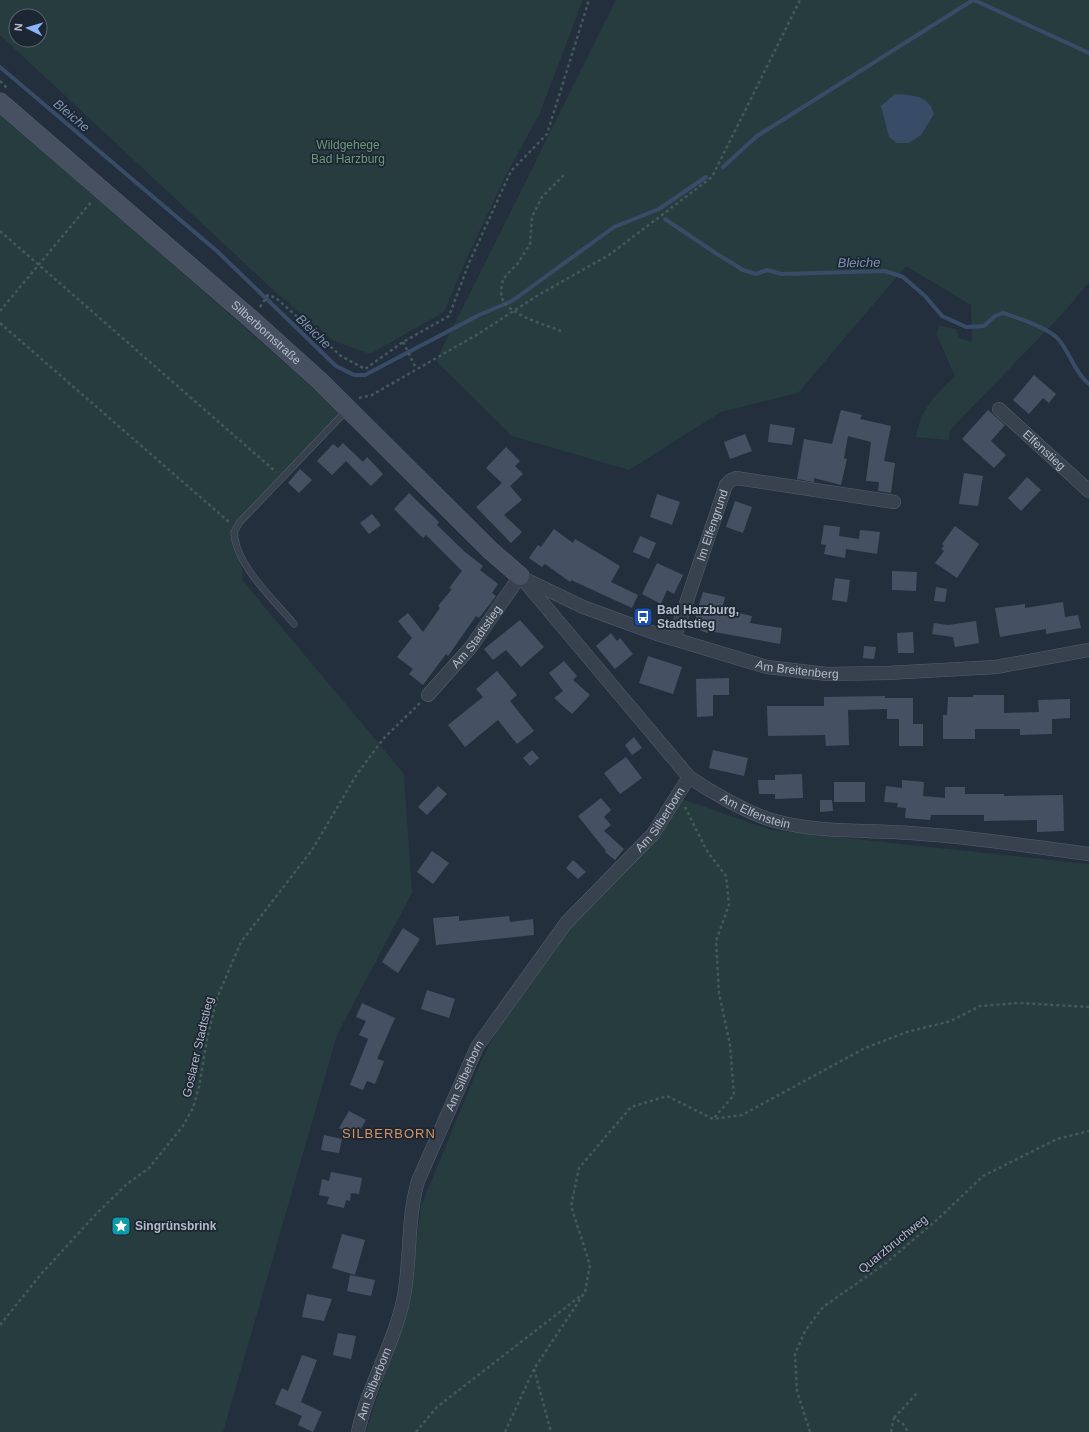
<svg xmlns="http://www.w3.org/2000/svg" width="1089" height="1432" font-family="Arial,sans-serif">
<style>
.green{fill:#263c3f;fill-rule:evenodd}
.water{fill:#394c67}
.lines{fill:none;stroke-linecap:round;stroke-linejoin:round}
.stream{stroke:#394c67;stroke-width:4}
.building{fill:#455162}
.lane-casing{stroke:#565f6c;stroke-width:7}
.street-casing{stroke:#565f6c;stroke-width:14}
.secondary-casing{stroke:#565f6c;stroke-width:19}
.path{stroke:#44595c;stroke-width:2.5;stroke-dasharray:3 3;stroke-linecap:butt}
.lane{stroke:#38414e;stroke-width:6}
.street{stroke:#38414e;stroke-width:13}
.secondary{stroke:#465061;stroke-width:18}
.labels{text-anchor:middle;stroke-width:3.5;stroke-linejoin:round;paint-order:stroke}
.park-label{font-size:12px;fill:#6b9a76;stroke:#1d2633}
.street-label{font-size:12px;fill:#b4bcc9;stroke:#1d2633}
.poi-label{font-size:12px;font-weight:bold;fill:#b4bcc9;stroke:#1d2633;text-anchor:start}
.water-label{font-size:13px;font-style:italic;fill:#7c92b1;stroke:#1d2633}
.neighbourhood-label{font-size:13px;letter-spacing:1px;fill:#d59563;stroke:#1d2633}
</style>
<rect width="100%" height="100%" fill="#242f3e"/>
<g class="green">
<path d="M0,0H583L539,115L507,173L465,262L444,312L370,354L332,340L270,287L0,35ZM16,16H40V40H16Z"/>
<path d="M616,0H1089V282L1065,311L950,430L949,440L916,437C921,408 935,396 955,376L936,334L940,326L956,329L959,338L972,342L971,305L906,266L798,393L721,412L629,470L512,436L436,361Z"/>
<path d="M0,112L345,416L239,527L243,581L404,774L412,893L337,1035L223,1432H0Z"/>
<path d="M682,799L771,830L1089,864V1432H366L408,1304L421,1206L480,1063L495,1034L566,932L656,839Z"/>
</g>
<path class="water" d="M895,94C912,95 929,95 934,114L921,135L909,143H897L889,137L881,106Z"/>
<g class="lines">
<g class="stream">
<path d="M974,0L1089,53"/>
<path d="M0,67L218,252L336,366L354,375H365L479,315L512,301L614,227L659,209L706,177"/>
<path d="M723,167L757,136L973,0"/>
<path d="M665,219L714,252L743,270L756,274L767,270L782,274L885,271L903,277L925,296L942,316L966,327L984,326L995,316L1003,313C1018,318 1050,328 1059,340C1070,353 1075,373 1089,384"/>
</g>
</g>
<g class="building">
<path d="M1034,375L1056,394L1049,403L1043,398L1029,414L1013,400Z"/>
<path d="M841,410L862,415L860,419L891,426L884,461L895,463L891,493L878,491L879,482L866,481L871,442L848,436L844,458L847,459L841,485L814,478V482L797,479L804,439L832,444Z"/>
<path d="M988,410L1005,425L991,441L1006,455L994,468L962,439Z"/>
<path d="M770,424L795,428L792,445L768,442Z"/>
<path d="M745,434L752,451L730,459L724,442Z"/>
<path d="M343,443L363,462L367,457L383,474L371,486L346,461L332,475L317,461L333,444L338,448Z"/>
<path d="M506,447L520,461L515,466L523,474L510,486L522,500L504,515L522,532L511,543L476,507L502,483L486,468Z"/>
<path d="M300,469L312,480L299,493L288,483Z"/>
<path d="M964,473L983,476L978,506L959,504Z"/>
<path d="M1027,477L1041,490L1021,511L1008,498Z"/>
<path d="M409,493L439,522L437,525L465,552L483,566L480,570L498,584L492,593L496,596L479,618L476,616L448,656L446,654L423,685L409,674L413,669L397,657L412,638L398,621L408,613L423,632L440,608L438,606L452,589L449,588L462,571L426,535L423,538L394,509Z"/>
<path d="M657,494L680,502L672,525L650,517Z"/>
<path d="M735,501L752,507L743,533L726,527Z"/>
<path d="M372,514L381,525L369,534L360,523Z"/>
<path d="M824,525L840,527L839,536L859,539L860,530L880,532L877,554L846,549L845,558L824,554L826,545L821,544Z"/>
<path d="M955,526L979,544L957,578L935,563L944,551L941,549L944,546L942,544Z"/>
<path d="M554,529L573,543L575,539L620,566L611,582L638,595L632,608L571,580L570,582L545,564L542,567L529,558L538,545L541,547Z"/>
<path d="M640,536L656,543L649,559L633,552Z"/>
<path d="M657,563L683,575L674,594L667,590L661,604L642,594Z"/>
<path d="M892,571L917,572L916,591L892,590Z"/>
<path d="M835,578L850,580L847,602L832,600Z"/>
<path d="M936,587L947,589L945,602L934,601Z"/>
<path d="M703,592L725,597L722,609L752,616L750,623L782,628L780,644L709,631L708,633L696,629V614Z"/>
<path d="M1063,602L1065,617L1078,615L1081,628L1046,634V629L1000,637L995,608L1025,604V608Z"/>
<path d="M520,620L544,647L521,667L506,650L493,660L484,649Z"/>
<path d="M976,621L979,643L955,647L953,637L932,634L934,623L948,625Z"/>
<path d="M913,632L914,653H898L897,633Z"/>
<path d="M611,633L617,641L620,638L633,654L615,669L596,646Z"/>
<path d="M864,646L876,647L874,659L863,658Z"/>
<path d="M648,656L682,667L673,694L639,683Z"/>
<path d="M564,661L577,676L573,680L590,695L572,714L554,698L563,691L549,673Z"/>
<path d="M497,671L517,695L510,701L534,731L517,744L498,720L465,747L448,725L483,697L476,689Z"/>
<path d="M729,678V695H713V716L697,717L696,679Z"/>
<path d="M973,695H1004V713L1039,712L1038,700L1070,699V718L1052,719V734L1020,735V729H975V739H943V715H947L948,697H973Z"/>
<path d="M885,696V698H913V724H923V746H899V719H887V709L848,710L849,745L826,746L825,735L768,736L767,706H824V697Z"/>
<path d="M634,737L642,748L632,755L625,745Z"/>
<path d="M532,750L539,758L530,766L523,758Z"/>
<path d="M713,750L748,758L744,776L709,768Z"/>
<path d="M626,757L642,778L620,794L604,773Z"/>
<path d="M802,774L803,798L775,799V794H759L758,780H775V775Z"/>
<path d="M902,780L924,782L923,796L945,798V787H965V794H1004V796L1063,795L1064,831L1037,832V820L984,821V815H931L930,820L905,818L906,808L897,807L898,803L884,802L886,786L902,788Z"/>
<rect x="834" y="782" width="31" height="20"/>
<path d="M438,786L447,794L427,815L418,807Z"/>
<path d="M601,798L611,810L604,817L611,825L604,831L624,849L615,860L605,852L606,851L578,816Z"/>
<path d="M820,800H832L833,811L820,812Z"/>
<path d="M432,851L449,863L433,884L417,872Z"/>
<path d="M573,860L586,872L578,879L566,868Z"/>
<path d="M459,916V921L509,916L510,922L533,919L534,935L436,945L433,918Z"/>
<path d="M403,928L420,939L398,973L382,962Z"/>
<path d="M427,990L455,999L449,1018L421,1009Z"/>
<path d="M362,1003L395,1018L377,1059L384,1061L375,1084L367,1081L363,1090L350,1085L368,1039L359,1035L366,1021L356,1017Z"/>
<path d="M349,1111L366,1120L356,1137L339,1128Z"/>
<path d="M324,1135L342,1139L339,1153L321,1150Z"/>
<path d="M331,1172L362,1178L359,1194L351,1193L350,1201L346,1200L344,1208L327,1204L329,1197L319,1195L322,1179L329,1181Z"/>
<path d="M342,1234L365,1240L355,1275L332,1268Z"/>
<path d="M350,1275L375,1280L371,1296L347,1291Z"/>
<path d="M307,1294L332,1299L324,1321L302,1317Z"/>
<path d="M338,1333L356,1336L351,1359L333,1355Z"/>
<path d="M302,1355L317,1360L301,1402L322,1412L313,1432L298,1425L302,1416L275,1404L282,1388L288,1391Z"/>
</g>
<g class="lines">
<defs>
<path id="lane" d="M294,624C274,600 235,564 234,532L240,522L347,410"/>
<g id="street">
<path id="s1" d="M999,409L1089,491"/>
<path id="s2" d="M520,576L689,777C711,792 749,814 775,821C823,834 875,829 923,834C979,838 1034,847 1089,854"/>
<path id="s3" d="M527,580L583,607L657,634L767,667L827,674L888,673L996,667L1089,650"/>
<path id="s4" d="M674,639L726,485L731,480L736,478L894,502"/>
<path id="s5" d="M428,695L471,647L520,576"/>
<path id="s6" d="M358,1432C368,1385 395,1343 404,1296C411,1258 407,1219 418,1181L477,1047L566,923L653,834L689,777"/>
</g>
<g id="secondary">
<path id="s7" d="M0,102L250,318L320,381L490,550L520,576"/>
</g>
</defs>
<use href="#lane" class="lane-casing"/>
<use href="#street" class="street-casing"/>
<use href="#secondary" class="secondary-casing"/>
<g class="path">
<path d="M0,81L8,89"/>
<path d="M0,231L276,472"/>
<path d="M260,307L268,295L276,298L341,356L365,369L403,342L449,316L469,263L511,171L547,134L589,0"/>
<path d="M0,311L92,201"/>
<path d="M0,323L229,522"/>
<path d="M561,331C546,325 507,314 502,298C500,293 502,284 503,279L518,263L530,244L532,217L542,197L565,174"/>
<path d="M403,342L416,368"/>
<path d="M359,398L372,395L478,334L540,294L609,255L712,177L800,0"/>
<path d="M685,807L707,851L726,876L729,905L716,941L719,993L730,1045L734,1095L713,1119"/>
<path d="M0,1325L42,1273L96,1214L127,1184L149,1168L183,1126L193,1108L199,1087L207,1039L217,998L241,942L312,850L357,774L384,738L420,703"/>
<path d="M534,1369L551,1432"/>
<path d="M894,1418L918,1392"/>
<path d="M416,1432L437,1407L583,1294"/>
<path d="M505,1432L534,1369L585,1292L590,1265L571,1206L579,1168L631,1107L667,1096L713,1119L742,1115L865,1048L907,1032L951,1021L980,1006L1019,1003L1089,1007"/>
<path d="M810,1432L797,1391L795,1354L805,1331L823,1307L886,1263L939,1218L983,1176L1057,1139L1089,1131"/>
<path d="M891,1432L894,1418L903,1424L908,1432"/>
</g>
<use href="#lane" class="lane"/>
<use href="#street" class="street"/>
<use href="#secondary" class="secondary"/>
</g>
<defs>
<symbol id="bus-square" viewBox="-11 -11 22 22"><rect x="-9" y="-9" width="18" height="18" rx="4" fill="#1a4fb4" stroke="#1d2633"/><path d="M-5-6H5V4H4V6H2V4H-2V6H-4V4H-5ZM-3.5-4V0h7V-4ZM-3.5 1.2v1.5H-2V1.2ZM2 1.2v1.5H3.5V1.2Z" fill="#fff"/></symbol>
<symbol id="sight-square" viewBox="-11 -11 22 22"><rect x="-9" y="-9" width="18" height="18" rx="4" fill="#0f9aa8" stroke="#1d2633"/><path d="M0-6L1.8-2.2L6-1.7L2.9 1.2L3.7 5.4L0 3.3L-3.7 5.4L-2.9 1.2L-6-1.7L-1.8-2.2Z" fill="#fff"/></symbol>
</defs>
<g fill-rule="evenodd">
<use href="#bus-square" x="632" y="606" width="22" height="22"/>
<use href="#sight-square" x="110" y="1215" width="22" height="22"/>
</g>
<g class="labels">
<g class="park-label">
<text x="348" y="149">Wildgehege<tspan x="348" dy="14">Bad Harzburg</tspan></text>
</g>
<g class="street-label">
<text dy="4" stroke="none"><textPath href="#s7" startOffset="352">Silberbornstraße</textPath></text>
<text dy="4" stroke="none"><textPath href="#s1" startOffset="61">Elfenstieg</textPath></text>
<text dy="4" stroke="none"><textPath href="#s4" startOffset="120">Im Elfengrund</textPath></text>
<text dy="4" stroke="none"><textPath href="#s5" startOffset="76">Am Stadtstieg</textPath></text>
<text dy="4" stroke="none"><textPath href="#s3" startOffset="286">Am Breitenberg</textPath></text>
<text dy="4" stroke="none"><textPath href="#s2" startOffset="338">Am Elfenstein</textPath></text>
<text dy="4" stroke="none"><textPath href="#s6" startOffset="699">Am Silberborn</textPath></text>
<text transform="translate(198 1047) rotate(-77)" y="4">Goslarer Stadtstieg</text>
<text dy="4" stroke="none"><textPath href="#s6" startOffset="375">Am Silberborn</textPath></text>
<text transform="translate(893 1244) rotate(-39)" y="4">Quarzbruchweg</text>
<text dy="4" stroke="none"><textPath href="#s6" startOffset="51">Am Silberborn</textPath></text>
</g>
<g class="poi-label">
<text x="657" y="614">Bad Harzburg,<tspan x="657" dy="14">Stadtstieg</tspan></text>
<text x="135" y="1230">Singrünsbrink</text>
</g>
<g class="water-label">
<text transform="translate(72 115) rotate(40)" y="5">Bleiche</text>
<text transform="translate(859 262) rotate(-1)" y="5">Bleiche</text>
<text transform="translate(314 331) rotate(44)" y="5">Bleiche</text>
</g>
<g class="neighbourhood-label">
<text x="389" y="1138">SILBERBORN</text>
</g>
</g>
<g transform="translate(28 28) rotate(275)"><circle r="19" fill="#1d2633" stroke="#59626f"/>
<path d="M0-3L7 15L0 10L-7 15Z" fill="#8ab4f8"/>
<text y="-6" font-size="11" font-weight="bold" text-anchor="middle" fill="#b4bcc9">N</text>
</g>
</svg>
